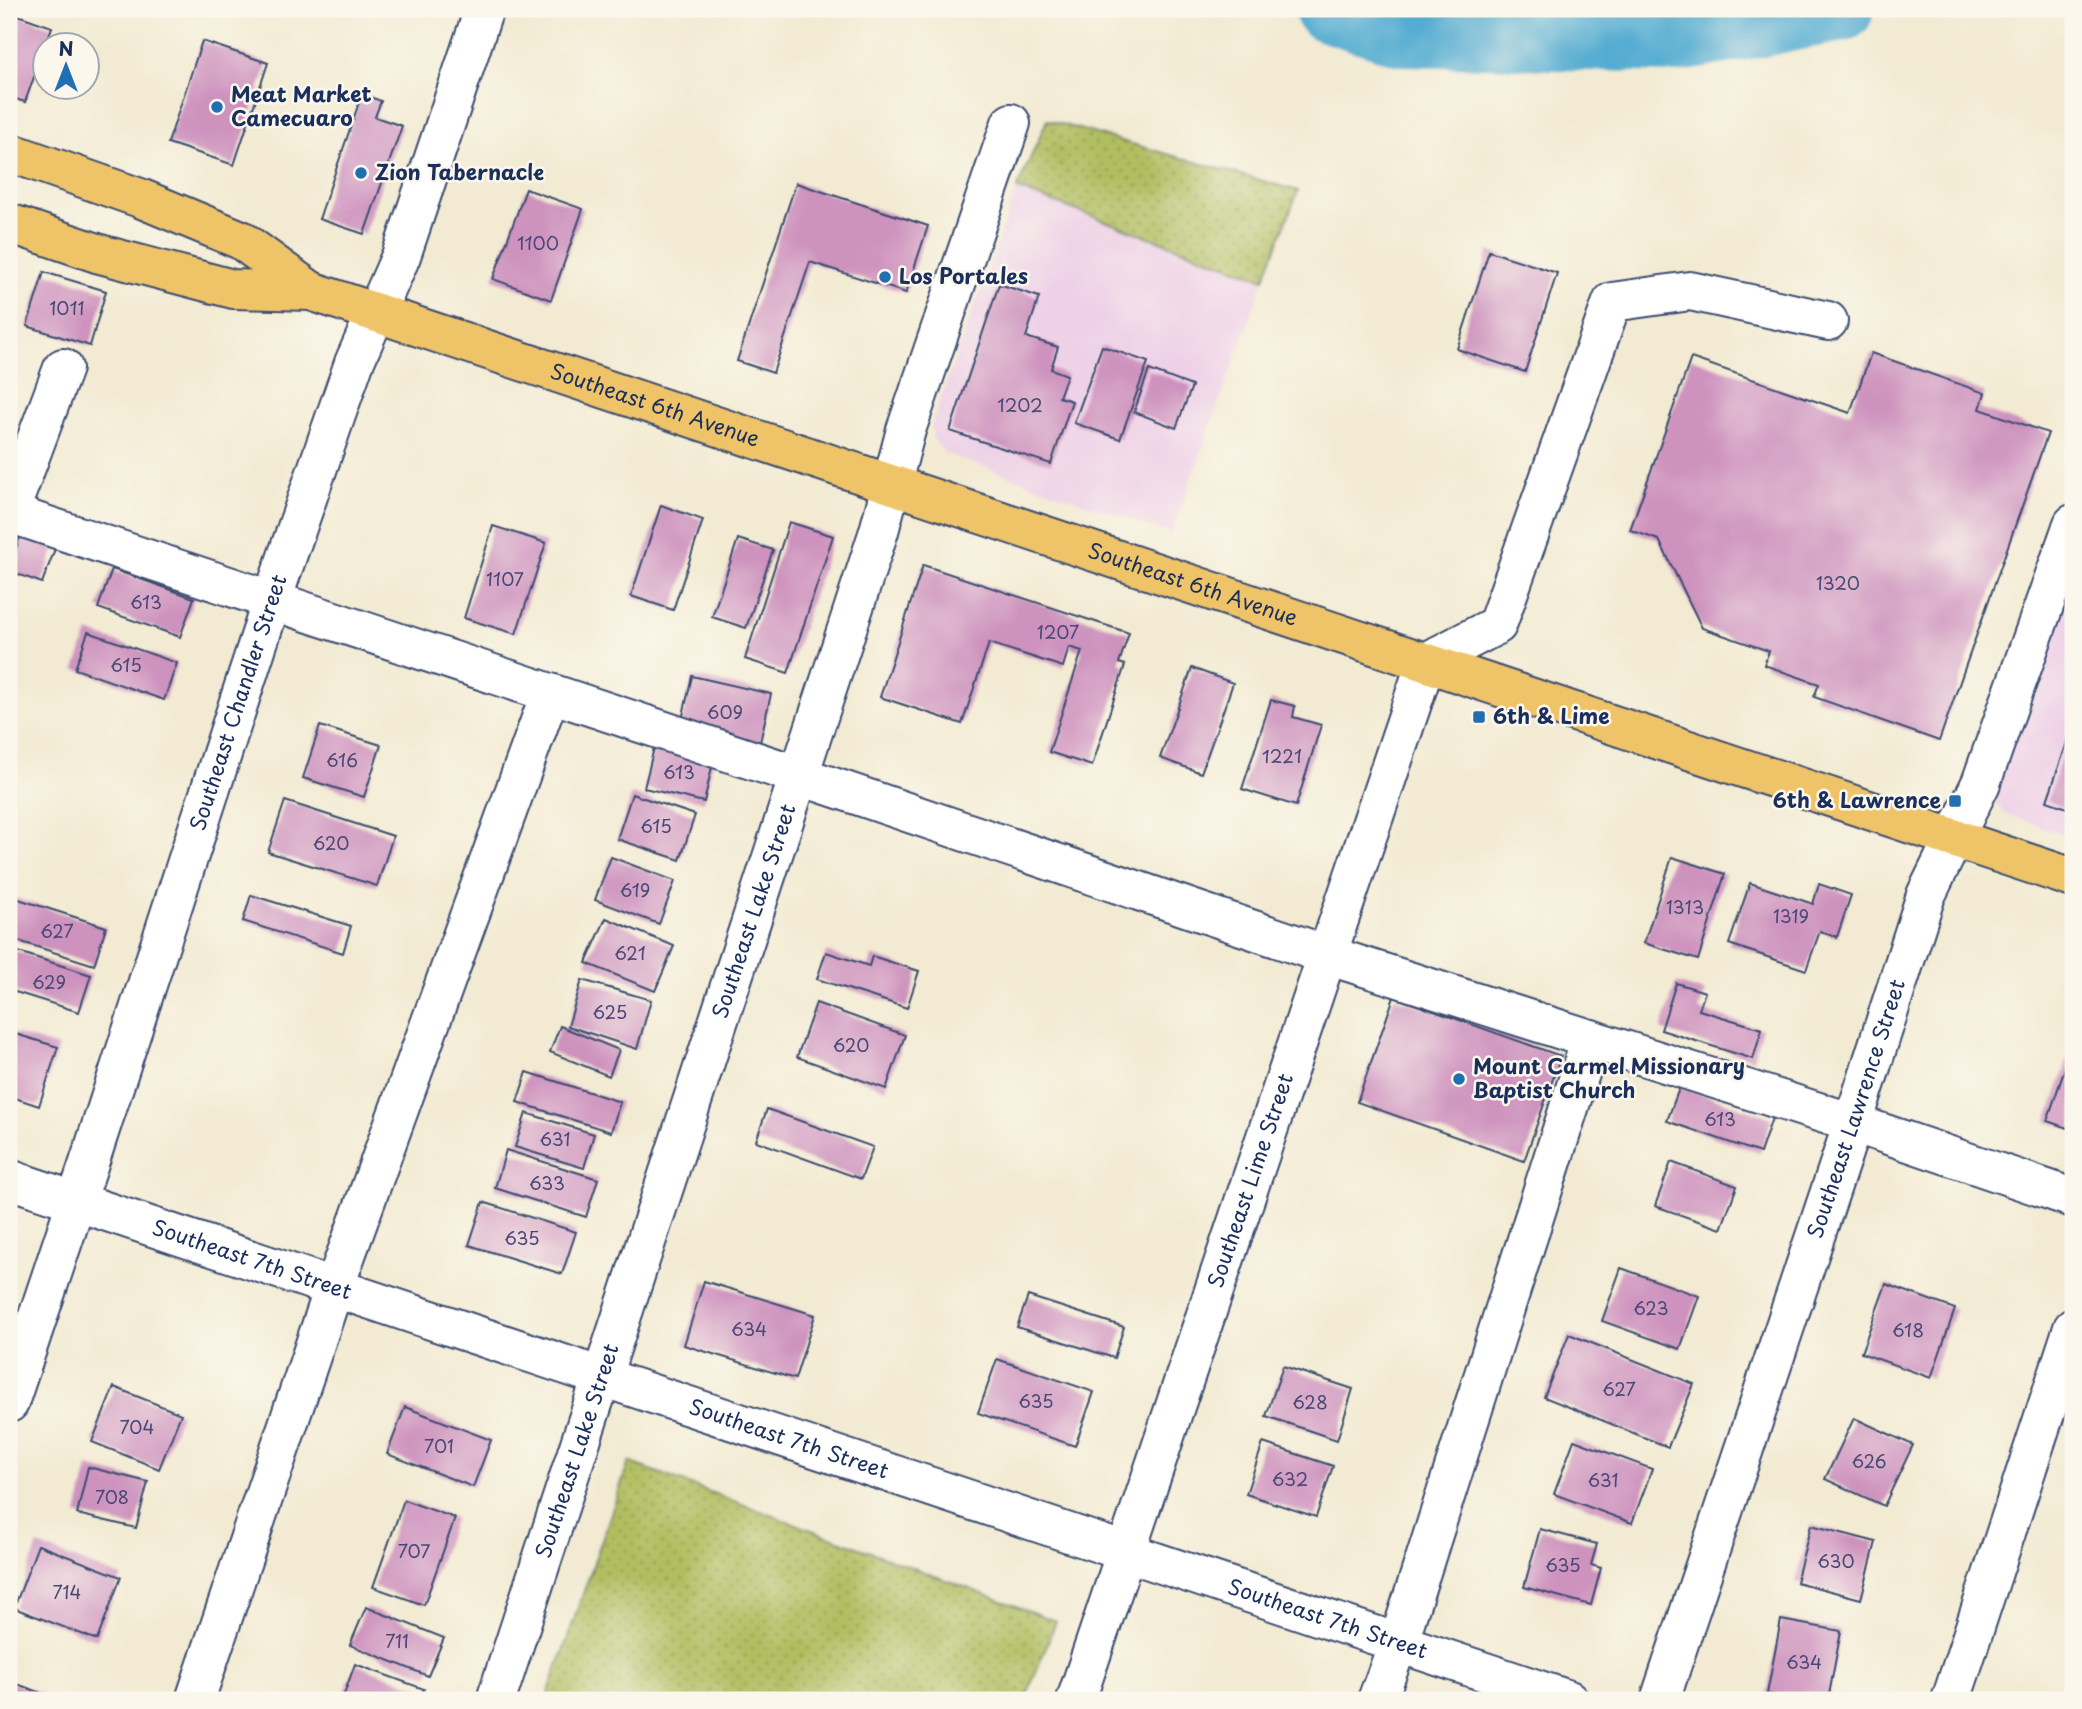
<svg xmlns="http://www.w3.org/2000/svg" width="2082" height="1709" font-family="'Playpen Sans',sans-serif">
<style>
.built{fill:#eed0e7}
.grass{fill:url(#grass-dots);stroke:#66765f;stroke-width:2}
.lines{fill:none;stroke-linecap:round;stroke-linejoin:round}
.river{stroke:#53acd1;stroke-width:66}
.building{fill:#cd92be}
.minor-casing{stroke:#3b4b6f;stroke-width:42}
.major-casing{stroke:#3b4b6f;stroke-width:42}
.minor{stroke:#fff;stroke-width:38}
.major{stroke:#efc469;stroke-width:38}
.poi-dot{fill:#1f6fb2;stroke:#fbf7ec;stroke-width:2.5}
.labels{text-anchor:middle;stroke-width:5;stroke-linejoin:round;paint-order:stroke}
.number-label{font-size:18px;fill:#484876}
.poi-label{font-size:21px;font-weight:bold;fill:#1b2f5e;stroke:#fbf7ec;text-anchor:start}
.street-label{font-size:21px;fill:#1b2f5e;stroke:#fbf7ec}
</style>
<defs>
<pattern id="grass-dots" width="8" height="8" patternUnits="userSpaceOnUse" patternTransform="scale(1.75)"><rect width="8" height="8" fill="#b1be60"/><path d="M2 2h.1M6 6h.1" fill="none" stroke="#8f9b52" stroke-width="1.8" stroke-linecap="round"/></pattern>
</defs>
<rect width="100%" height="100%" fill="#fbf7ec"/>
<filter id="ink" filterUnits="userSpaceOnUse"><feTurbulence type="fractalNoise" baseFrequency=".0143" numOctaves="2"/><feDisplacementMap in="SourceGraphic" scale="14" xChannelSelector="R" yChannelSelector="G"/><feConvolveMatrix kernelMatrix="1 2 1 2 8 2 1 2 1" color-interpolation-filters="sRGB"/></filter>
<filter id="wash" filterUnits="userSpaceOnUse"><feTurbulence type="fractalNoise" baseFrequency=".00686" numOctaves="4" result="noise"/><feDisplacementMap in="SourceGraphic" scale="28" xChannelSelector="R" yChannelSelector="G"/><feGaussianBlur stdDeviation="1.57" result="paint"/><feColorMatrix in="noise" values="0 0 0 0 0 0 0 0 0 0 0 0 0 0 0 0 0 1.4 0 .05"/><feComposite in="paint" operator="in"/></filter>
<g filter="url(#wash)">
<rect width="100%" height="100%" fill="#f2ead2"/>
<g class="built">
<path d="M1017,189L1264,279L1171,534L945,453L933,439L931,425Z"/>
<path d="M2073,576V838L2004,813L1995,802L1997,785Z"/>
</g>
<g class="grass">
<path d="M1047,120L1298,191L1264,279L1017,189Z"/>
<path d="M629,1462L1056,1621L1025,1700H546Z"/>
</g>
<g class="lines">
<path class="river" d="M1327,9L1403,33L1675,40L1841,9"/>
</g>
<g id="blocks">
<g class="building">
<path d="M9,12L52,27L25,102L9,97Z"/>
<path d="M202,41L268,63L234,165L168,143Z"/>
<path d="M362,94L381,101L375,117L402,126L364,234L319,219Z"/>
<path d="M796,183L928,226L906,293L810,262L773,373L737,361Z"/>
<path d="M526,189L583,209L551,300L493,279Z"/>
<path d="M1489,251L1557,273L1525,372L1457,349Z"/>
<path d="M44,272L106,291L90,346L27,326Z"/>
<path d="M999,284L1039,297L1026,337L1058,347L1051,369L1067,375L1059,397L1072,401L1051,464L950,431Z"/>
<path d="M1102,346L1148,362L1120,439L1074,423Z"/>
<path d="M1871,353L1985,393L1980,409L2048,433L1939,741L1814,697L1819,684L1764,665L1769,651L1702,628L1659,540L1630,530L1691,358L1850,413Z"/>
<path d="M1149,370L1192,386L1176,428L1134,412Z"/>
<path d="M661,505L703,520L673,610L631,596Z"/>
<path d="M789,522L833,536L788,673L745,659Z"/>
<path d="M493,526L546,543L516,634L464,618Z"/>
<path d="M21,533L56,546L42,583L9,571Z"/>
<path d="M738,539L773,550L746,628L712,617Z"/>
<path d="M923,565L1129,633L1119,663L1125,665L1092,766L1049,752L1082,651L1069,647L1063,667L989,643L962,724L880,697Z"/>
<path d="M112,569L194,598L180,637L98,608Z"/>
<path d="M88,632L177,663L164,700L75,669Z"/>
<path d="M1192,668L1233,683L1201,773L1160,758Z"/>
<path d="M692,676L771,694L758,751L679,733Z"/>
<path d="M1271,700L1295,706L1293,717L1321,725L1296,806L1242,789Z"/>
<path d="M2073,725V810L2047,801Z"/>
<path d="M320,726L381,745L364,797L303,778Z"/>
<path d="M655,744L714,758L704,802L644,788Z"/>
<path d="M632,794L695,815L680,860L617,839Z"/>
<path d="M285,801L393,836L377,886L268,852Z"/>
<path d="M611,857L675,881L659,924L595,900Z"/>
<path d="M1672,857L1725,874L1698,960L1644,943Z"/>
<path d="M1750,883L1813,904L1819,884L1851,895L1837,937L1820,931L1806,970L1729,944Z"/>
<path d="M251,895L351,926L343,953L243,921Z"/>
<path d="M9,896L106,927L94,965L9,938Z"/>
<path d="M606,918L674,946L655,991L586,963Z"/>
<path d="M9,949L91,975L79,1012L9,990Z"/>
<path d="M826,952L869,966L872,956L919,971L907,1008L817,979Z"/>
<path d="M582,980L651,1000L637,1049L568,1026Z"/>
<path d="M1676,983L1705,992L1699,1010L1762,1029L1753,1059L1661,1030Z"/>
<path d="M1394,997L1561,1056L1524,1161L1357,1102Z"/>
<path d="M816,1003L905,1035L886,1089L797,1057Z"/>
<path d="M560,1026L619,1050L609,1076L550,1052Z"/>
<path d="M9,1032L58,1047L39,1106L9,1096Z"/>
<path d="M2073,1045V1130L2047,1121Z"/>
<path d="M527,1072L620,1102L611,1132L517,1102Z"/>
<path d="M1680,1086L1772,1118L1760,1153L1667,1121Z"/>
<path d="M767,1109L873,1147L861,1179L756,1141Z"/>
<path d="M526,1113L594,1134L584,1168L515,1147Z"/>
<path d="M506,1150L598,1179L586,1217L495,1188Z"/>
<path d="M1671,1162L1737,1186L1721,1229L1655,1206Z"/>
<path d="M483,1202L576,1232L562,1274L469,1245Z"/>
<path d="M1621,1268L1699,1296L1680,1349L1602,1321Z"/>
<path d="M704,1281L815,1315L795,1379L684,1345Z"/>
<path d="M1886,1284L1955,1309L1931,1378L1861,1353Z"/>
<path d="M1028,1296L1124,1327L1114,1358L1017,1327Z"/>
<path d="M1569,1334L1694,1384L1668,1447L1544,1397Z"/>
<path d="M997,1359L1094,1392L1075,1446L978,1413Z"/>
<path d="M1283,1366L1353,1389L1337,1440L1266,1416Z"/>
<path d="M114,1387L181,1414L159,1469L92,1442Z"/>
<path d="M405,1407L491,1440L473,1487L387,1454Z"/>
<path d="M1854,1418L1913,1445L1884,1506L1825,1479Z"/>
<path d="M1574,1440L1652,1469L1632,1523L1554,1494Z"/>
<path d="M1263,1443L1333,1466L1316,1517L1246,1494Z"/>
<path d="M88,1467L148,1482L136,1528L77,1514Z"/>
<path d="M404,1500L455,1518L424,1605L373,1587Z"/>
<path d="M1811,1525L1876,1542L1861,1599L1796,1582Z"/>
<path d="M1540,1529L1597,1544L1591,1565L1601,1568L1591,1605L1524,1587Z"/>
<path d="M38,1545L121,1577L97,1640L14,1608Z"/>
<path d="M366,1607L444,1638L428,1676L350,1645Z"/>
<path d="M1781,1620L1841,1631L1828,1700H1801L1767,1694Z"/>
<path d="M355,1664L424,1689L420,1700H342Z"/>
<path d="M9,1681L60,1700H9Z"/>
</g>
</g>
</g>
<g filter="url(#ink)">
<use href="#blocks" fill-opacity="0" stroke="#3b4b6f" stroke-width="2"/>
<g class="lines">
<defs>
<g id="minor">
<path d="M63,368L9,513L839,789L1327,955L1853,1123L2073,1198"/>
<path id="s1" d="M9,1179L1569,1700"/>
<path id="s2" d="M9,1403L95,1145L272,600L354,363L401,256L484,9"/>
<path d="M195,1700L334,1288L550,694"/>
<path id="s3" d="M496,1700L879,531L906,430L1011,123"/>
<path id="s4" d="M1076,1700L1426,662L1497,625L1612,302L1690,291L1828,321"/>
<path d="M1377,1700L1398,1644L1591,1039"/>
<path id="s5" d="M1660,1700L1853,1123L1926,895L1981,783L2073,524"/>
<path d="M1951,1700L2073,1328"/>
</g>
<g id="major">
<path d="M9,152L140,198L241,240L311,291"/>
<path id="s6" d="M9,223L100,254L233,289L311,291L2073,878"/>
</g>
</defs>
<use href="#minor" class="minor-casing"/>
<use href="#major" class="major-casing"/>
<use href="#minor" class="minor"/>
<use href="#major" class="major"/>
</g>
</g>
<g class="poi-dot">
<circle cx="217" cy="107" r="7"/>
<circle cx="361" cy="173" r="7"/>
<circle cx="885" cy="277" r="7"/>
<rect x="1472" y="710" width="14" height="14" rx="3.5"/>
<rect x="1948" y="794" width="14" height="14" rx="3.5"/>
<circle cx="1459" cy="1079" r="7"/>
</g>
<g class="labels">
<g class="number-label">
<text x="538" y="250">1100</text>
<text x="67" y="315">1011</text>
<text x="1020" y="412">1202</text>
<text x="505" y="586">1107</text>
<text x="1838" y="590">1320</text>
<text x="146" y="609">613</text>
<text x="1058" y="639">1207</text>
<text x="126" y="672">615</text>
<text x="725" y="719">609</text>
<text x="1282" y="763">1221</text>
<text x="342" y="767">616</text>
<text x="679" y="779">613</text>
<text x="656" y="833">615</text>
<text x="331" y="850">620</text>
<text x="635" y="897">619</text>
<text x="1685" y="914">1313</text>
<text x="1791" y="923">1319</text>
<text x="57" y="938">627</text>
<text x="630" y="960">621</text>
<text x="49" y="989">629</text>
<text x="610" y="1019">625</text>
<text x="851" y="1052">620</text>
<text x="1720" y="1126">613</text>
<text x="555" y="1146">631</text>
<text x="547" y="1190">633</text>
<text x="522" y="1245">635</text>
<text x="1651" y="1315">623</text>
<text x="749" y="1336">634</text>
<text x="1908" y="1337">618</text>
<text x="1619" y="1396">627</text>
<text x="1036" y="1408">635</text>
<text x="1310" y="1409">628</text>
<text x="137" y="1434">704</text>
<text x="439" y="1453">701</text>
<text x="1869" y="1468">626</text>
<text x="1290" y="1486">632</text>
<text x="1603" y="1487">631</text>
<text x="112" y="1504">708</text>
<text x="414" y="1558">707</text>
<text x="1836" y="1568">630</text>
<text x="1563" y="1572">635</text>
<text x="67" y="1599">714</text>
<text x="397" y="1648">711</text>
<text x="1804" y="1669">634</text>
</g>
<g class="poi-label">
<text x="231" y="102">Meat Market<tspan x="231" dy="24">Camecuaro</tspan></text>
<text x="375" y="180">Zion Tabernacle</text>
<text x="899" y="284">Los Portales</text>
<text x="1493" y="724">6th &amp; Lime</text>
<text x="1941" y="808" text-anchor="end">6th &amp; Lawrence</text>
<text x="1473" y="1074">Mount Carmel Missionary<tspan x="1473" dy="24">Baptist Church</tspan></text>
</g>
<g class="street-label">
<text dy="7" stroke="none"><textPath href="#s6" startOffset="674">Southeast 6th Avenue</textPath></text>
<text dy="7" stroke="none"><textPath href="#s6" startOffset="1241">Southeast 6th Avenue</textPath></text>
<text dy="7" stroke="none"><textPath href="#s2" startOffset="737">Southeast Chandler Street</textPath></text>
<text dy="7" stroke="none"><textPath href="#s3" startOffset="830">Southeast Lake Street</textPath></text>
<text dy="7" stroke="none"><textPath href="#s5" startOffset="623">Southeast Lawrence Street</textPath></text>
<text dy="7" stroke="none"><textPath href="#s4" startOffset="548">Southeast Lime Street</textPath></text>
<text dy="7" stroke="none"><textPath href="#s1" startOffset="256">Southeast 7th Street</textPath></text>
<text dy="7" stroke="none"><textPath href="#s1" startOffset="822">Southeast 7th Street</textPath></text>
<text dy="7" stroke="none"><textPath href="#s3" startOffset="262">Southeast Lake Street</textPath></text>
<text dy="7" stroke="none"><textPath href="#s1" startOffset="1390">Southeast 7th Street</textPath></text>
</g>
</g>
<rect width="2082" height="1709" fill="none" stroke="#fbf7ec" stroke-width="35"/>
<g transform="translate(66 66)"><circle r="33" fill="#fbf7ec" stroke="#a1a7b3" stroke-width="2"/>
<path d="M0-5L12 26L0 18L-12 26Z" fill="#1f6fb2"/>
<text y="-10" font-size="19" font-weight="bold" text-anchor="middle" fill="#1b2f5e">N</text>
</g>
</svg>
